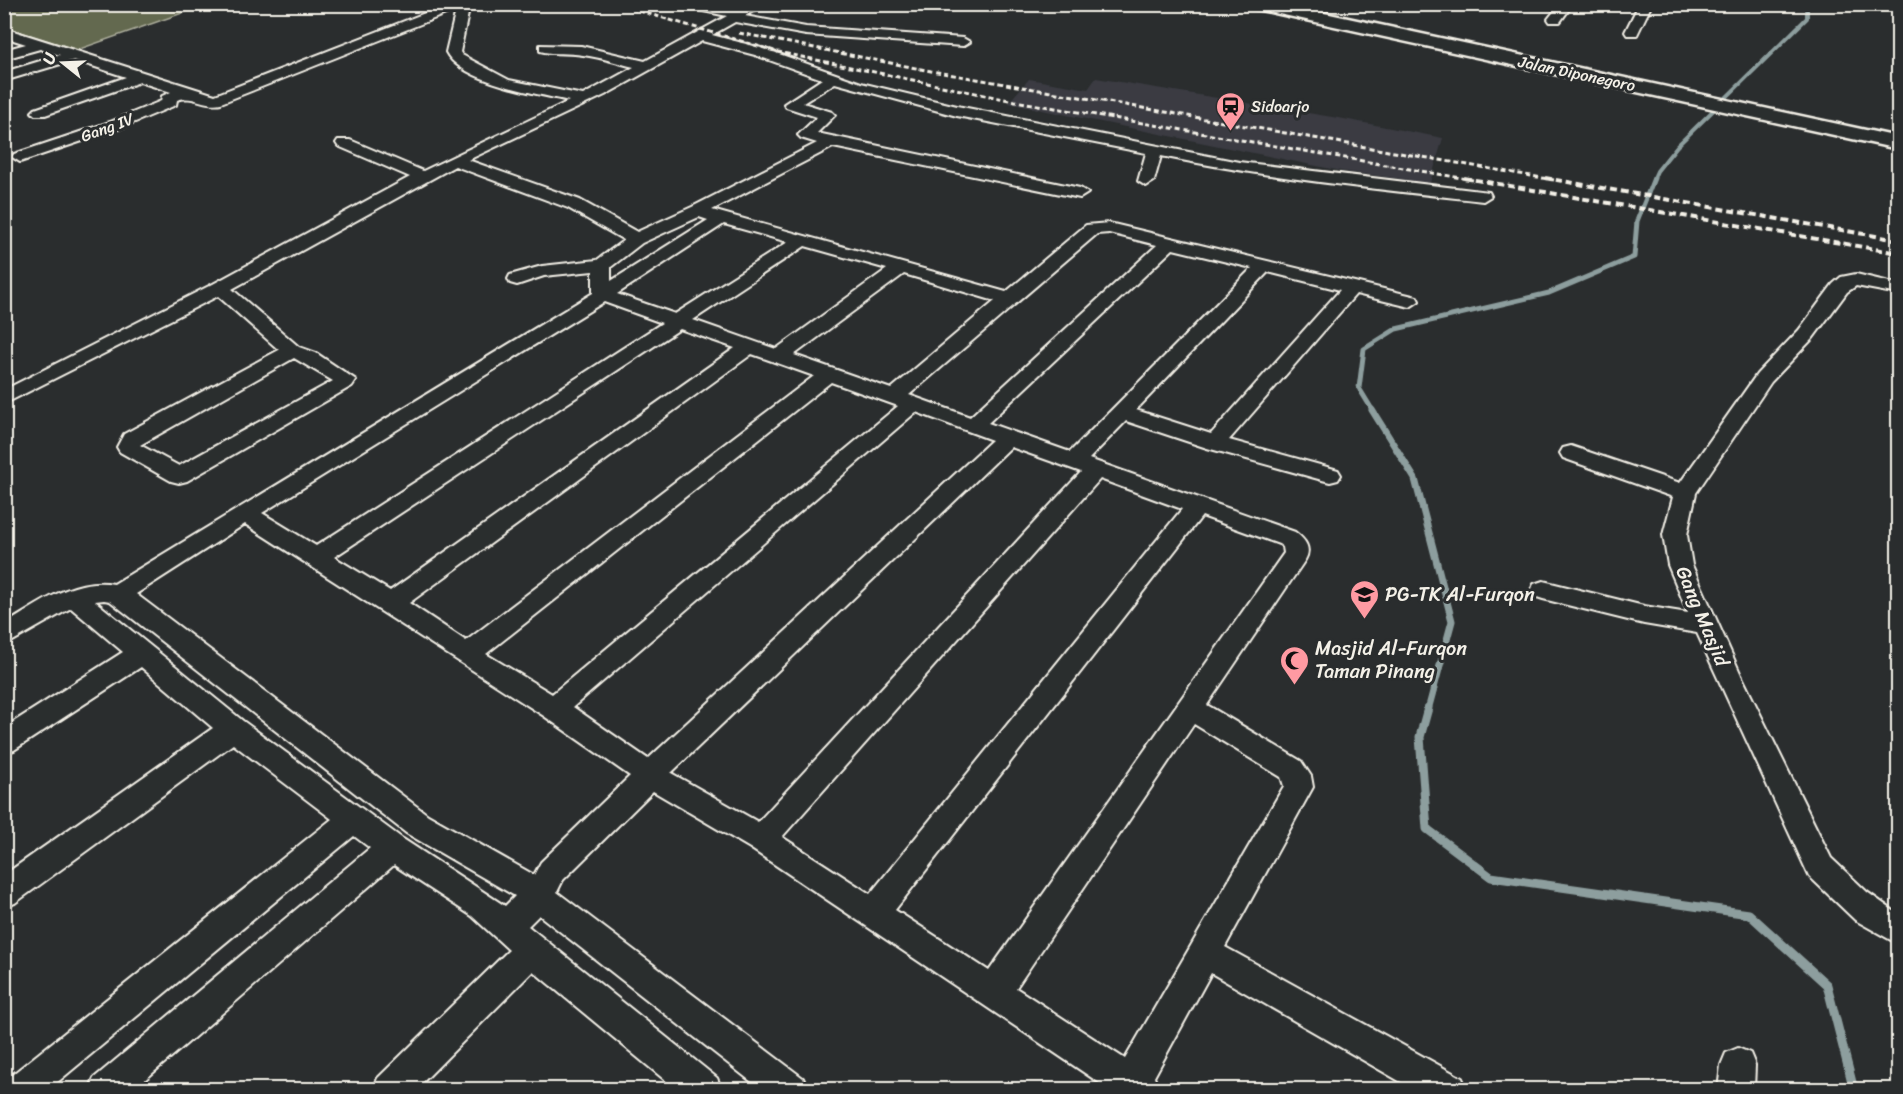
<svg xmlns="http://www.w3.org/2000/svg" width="1903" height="1094" font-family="Sriracha,sans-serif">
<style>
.built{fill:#3a3b42}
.green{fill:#63694f;stroke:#acad9c;stroke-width:1.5}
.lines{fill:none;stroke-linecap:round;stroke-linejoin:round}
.stream-far3{stroke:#8d9e9e;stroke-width:4}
.stream-far2{stroke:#8d9e9e;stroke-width:5}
.stream-far1{stroke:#8d9e9e;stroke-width:7}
.stream{stroke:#8d9e9e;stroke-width:9}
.minor-casing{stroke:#f4f1e8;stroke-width:4}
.highway-casing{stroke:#f4f1e8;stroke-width:5}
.minor{fill:#2a2d2e;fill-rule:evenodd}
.highway{fill:#2a2d2e;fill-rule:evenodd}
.rail-far1{stroke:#f4f1e8;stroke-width:3;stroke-dasharray:5 3;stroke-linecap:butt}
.rail{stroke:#f4f1e8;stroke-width:4;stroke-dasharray:7 4;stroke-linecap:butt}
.labels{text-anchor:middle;stroke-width:6;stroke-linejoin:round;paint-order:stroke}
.far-street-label{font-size:16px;fill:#f4f1e8;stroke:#2a2d2e}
.far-poi-label{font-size:16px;fill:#f4f1e8;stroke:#2a2d2e;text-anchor:start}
.poi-label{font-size:20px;fill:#f4f1e8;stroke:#2a2d2e;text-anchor:start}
.street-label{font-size:20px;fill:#f4f1e8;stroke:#2a2d2e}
</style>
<rect width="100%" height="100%" fill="#2a2d2e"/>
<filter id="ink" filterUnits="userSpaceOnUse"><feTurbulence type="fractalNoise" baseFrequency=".0167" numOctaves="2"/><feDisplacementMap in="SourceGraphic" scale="12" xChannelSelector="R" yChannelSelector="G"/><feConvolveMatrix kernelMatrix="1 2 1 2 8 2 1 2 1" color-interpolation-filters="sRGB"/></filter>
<g filter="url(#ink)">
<path class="built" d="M1096,78L1344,119L1443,138L1430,183L1341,171L1008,103L1029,79L1088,89Z"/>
<path class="green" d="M13,5V4L205,5L77,50L5,27V7Z"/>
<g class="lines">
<path class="stream-far3" d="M1653,180L1657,171L1677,146L1807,18V4"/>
<path class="stream-far2" d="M1373,411L1359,388L1364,349L1396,329L1549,293L1634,257L1637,221L1654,178"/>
<path class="stream-far1" d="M1372,410L1415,479L1452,621L1428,710"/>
<path class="stream" d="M1428,708L1420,737L1427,829L1491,877L1749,914L1827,985L1854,1090"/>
<defs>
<g id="minor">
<path d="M448,4H470L460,52L462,55L509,80L583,95L634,67C617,63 600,57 583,55C568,52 555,55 540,51V45L581,46L645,61L727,16L689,8L688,4H710L738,10L748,4H764L745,16L806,27L963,38L970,42L963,46L806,35L735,22L712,35L765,49L861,83L957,106L1239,162L1489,192L1491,196L1483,201C1375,189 1268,178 1161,156L1154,181L1146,186L1138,181L1146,153L957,116L835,83L803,103L832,112L835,115L817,133L1080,188L1088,193L1080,198L833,147L712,210L1006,292L1086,225L1109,223L1417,297L1419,301L1410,307L1356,294L1229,440L1338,470L1341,475L1338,480L1330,482L1322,480L1207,448L1126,421L1089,459L1295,532C1305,540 1312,548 1305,560L1207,705L1301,761L1311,776L1313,787L1225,947L1462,1078L1467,1090H1415L1211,973L1154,1077L1159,1090H1110L750,848L653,791L563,880L557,892L803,1078L808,1090H762L539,915L528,926L717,1078L722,1090H677L533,971L415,1090H373L378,1078L509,950L472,916L394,865L133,1090H89L94,1078L370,848L354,836L48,1090H4L8,1078L332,819L233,744L15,903L4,907V875L213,728L141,667L14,750L4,753V728L123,652L71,608L4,646V625C37,605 74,576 114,584L593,293V271L544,276L517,285L510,283L508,279L510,275L542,266L597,260L624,240L568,208L455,166L232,289L299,347L316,353L356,380L352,386L187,481L179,483L171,481L120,452L117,447L124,434L279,350L218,296L4,404V390L213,284L410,177L338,146L336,143L338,140H350L423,171L569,101C539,94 461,82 446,52L456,10L221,103C206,107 192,94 177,100L176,105L121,128L20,162L12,157L14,154L110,122L161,101L162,96L171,92L140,82L45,115H35L32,112L35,109L126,77L74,60L4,81V72L60,55L40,49L4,59V50L26,44L4,37V28L215,95ZM702,41L755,55L822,79L784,104L786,107L817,117L798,135L801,138L817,143L692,207L637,232L580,200L468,160L605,95ZM699,217L708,220L611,281V267L642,243ZM724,224L788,242L675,314L617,294ZM1109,233L1157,245L970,417L909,395L1097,234ZM805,246L887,269L776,349L693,320ZM1173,249L1252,268L1070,452L988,423ZM1268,272L1340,290L1211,434L1136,410ZM904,274L995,301L891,389L794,355ZM604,302L662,323L316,546L262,513ZM680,329L735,348L390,591L334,557ZM752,354L814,376L466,641L409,603ZM294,358L333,381L179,466L140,445ZM831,382L898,406L552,694L486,654ZM916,412L992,440L648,759L573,707ZM1011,447L1081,472L758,822L671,773ZM1100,479L1182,509L870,894L782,837ZM1202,516L1279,544L1283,547L1284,553L989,971L895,910ZM245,524L544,716L630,776L541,862L534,875L428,815L136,594ZM104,600L110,601L406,833L515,896L505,906L403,839L243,721L95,601ZM1194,724L1281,777L1284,786L1125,1059L1016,988Z"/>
<path d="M1560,4H1573L1560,22H1550L1548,19Z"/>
<path d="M1639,4H1652L1637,35H1627L1625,32Z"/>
<path d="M1856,274L1898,284V294L1856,286L1847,292L1813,338L1771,382L1696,493L1687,535L1692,565L1741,675L1831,858L1867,892L1898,914V944L1855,920L1809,876L1697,633L1644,624L1543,599L1534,596L1531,590L1534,584L1543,581L1644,606L1688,613L1668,565L1663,535L1673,497L1563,458L1560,453L1563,448L1571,446L1680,483L1757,374L1799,330L1833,284L1841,277Z"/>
<path d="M1738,1048L1750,1053L1755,1065L1754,1090H1718L1721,1065L1726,1053Z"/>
</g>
<path id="highway" d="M1248,4H1283L1898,137V149L1256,9Z"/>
</defs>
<use href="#minor" class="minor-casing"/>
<use href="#highway" class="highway-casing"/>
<use href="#minor" class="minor"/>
<use href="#highway" class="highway"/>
<g class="rail-far1">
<path d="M616,4L778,52L1009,100L1473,180"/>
<path d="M739,33L931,71L1554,180"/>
</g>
<g class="rail">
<path d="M1464,178L1898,253"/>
<path d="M1545,178L1898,240"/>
</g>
</g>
</g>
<defs>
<symbol id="station-pin" viewBox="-11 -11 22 30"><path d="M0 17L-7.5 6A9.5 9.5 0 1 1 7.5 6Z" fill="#ff9aa2" stroke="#2a2d2e"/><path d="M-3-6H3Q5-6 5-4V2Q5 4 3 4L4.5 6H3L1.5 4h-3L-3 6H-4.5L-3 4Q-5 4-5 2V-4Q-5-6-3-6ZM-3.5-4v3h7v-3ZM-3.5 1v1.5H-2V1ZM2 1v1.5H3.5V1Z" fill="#111"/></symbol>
<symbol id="school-pin" viewBox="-11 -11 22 30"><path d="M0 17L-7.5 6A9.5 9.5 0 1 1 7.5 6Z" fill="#ff9aa2" stroke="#2a2d2e"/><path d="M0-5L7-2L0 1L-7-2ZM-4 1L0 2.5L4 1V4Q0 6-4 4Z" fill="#111"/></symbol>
<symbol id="mosque-pin" viewBox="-11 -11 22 30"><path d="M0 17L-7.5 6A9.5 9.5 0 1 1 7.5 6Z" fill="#ff9aa2" stroke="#2a2d2e"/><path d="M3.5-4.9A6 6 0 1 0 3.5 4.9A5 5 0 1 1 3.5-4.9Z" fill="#111"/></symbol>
</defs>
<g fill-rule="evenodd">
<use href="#station-pin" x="1214" y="90" width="33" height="45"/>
<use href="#school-pin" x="1348" y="578" width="33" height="45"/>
<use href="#mosque-pin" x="1278" y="644" width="33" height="45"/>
</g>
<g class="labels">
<g class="far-street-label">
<text transform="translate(1577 73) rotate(12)" y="6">Jalan Diponegoro</text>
<text transform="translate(107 127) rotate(-20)" y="6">Gang IV</text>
</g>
<g class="far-poi-label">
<text x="1251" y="112">Sidoarjo</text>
</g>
<g class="poi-label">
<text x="1385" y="601">PG-TK Al-Furqon</text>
<text x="1315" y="655">Masjid Al-Furqon<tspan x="1315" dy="23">Taman Pinang</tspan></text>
</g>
<g class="street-label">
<text transform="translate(1703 616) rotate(67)" y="7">Gang Masjid</text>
</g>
</g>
<rect width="1903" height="1094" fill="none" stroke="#2a2d2e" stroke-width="24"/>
<rect x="12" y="12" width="1879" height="1070" fill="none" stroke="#f4f1e8" stroke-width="2" filter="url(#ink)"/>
<g transform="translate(63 63) rotate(288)" stroke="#2a2d2e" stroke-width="4.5" paint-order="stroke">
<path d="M0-4.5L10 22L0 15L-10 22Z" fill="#f4f1e8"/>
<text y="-9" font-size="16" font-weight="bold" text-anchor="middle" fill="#f4f1e8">U</text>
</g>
</svg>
